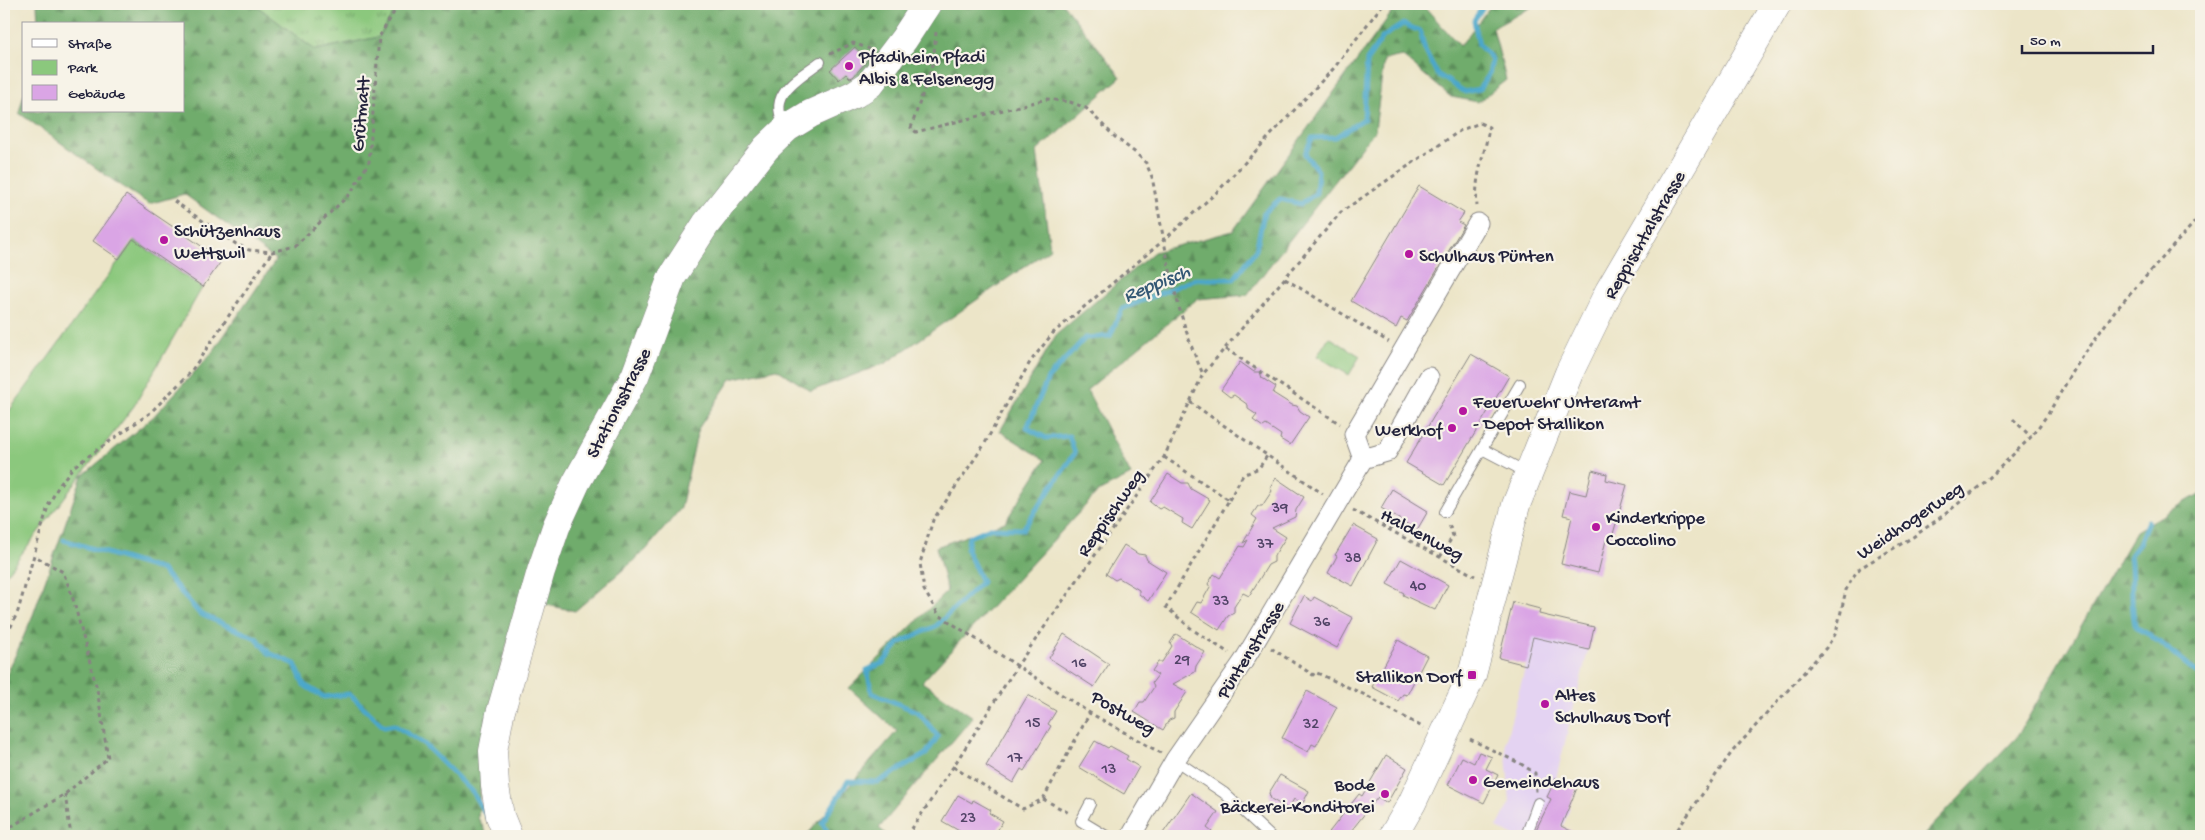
<svg xmlns="http://www.w3.org/2000/svg" width="2205" height="840" font-family="'Gochi Hand',sans-serif">
<style>
.built{fill:#e4d3f2}
.grass{fill:url(#grass-tufts);stroke:#56755c}
.forest{fill:url(#forest-firs);stroke:#496754}
.park{fill:#8bc87d;stroke:#56755c}
.lines{fill:none;stroke-linecap:round;stroke-linejoin:round}
.stream{stroke:#4ca7ca;stroke-width:5}
.building{fill:#daa5e5}
.lane-casing{stroke:#878482;stroke-width:12}
.street-casing{stroke:#878482;stroke-width:21}
.secondary-casing{stroke:#878482;stroke-width:29}
.path{stroke:#878482;stroke-width:3;stroke-dasharray:4 4;stroke-linecap:butt}
.lane{stroke:#fff;stroke-width:10}
.street{stroke:#fff;stroke-width:19}
.secondary{stroke:#fff;stroke-width:28}
.poi-dot{fill:#b5179e;stroke:#f7f3e8;stroke-width:2}
.labels{text-anchor:middle;stroke-width:4.5;stroke-linejoin:round;paint-order:stroke}
.number-label{font-size:16px;fill:#504366}
.poi-label{font-size:19px;fill:#22223b;stroke:#f7f3e8;text-anchor:start}
.street-label{font-size:19px;fill:#22223b;stroke:#f7f3e8}
.water-label{font-size:20px;font-style:italic;fill:#335774;stroke:#f7f3e8}
</style>
<defs>
<pattern id="grass-tufts" width="24" height="20" patternUnits="userSpaceOnUse" patternTransform="scale(1.25)"><rect width="24" height="20" fill="#8bc87d"/><path d="M3 7l-1-3M5 7V3M7 7l1-3M15 17l-1-3M17 17v-4M19 17l1-3" fill="none" stroke="#71a268"/></pattern>
<pattern id="forest-firs" width="22" height="20" patternUnits="userSpaceOnUse" patternTransform="scale(1.25)"><rect width="22" height="20" fill="#70ac6c"/><path d="M5 1l3.5 6h-7zM16 11l3.5 6h-7z" fill="#5c8c5a"/></pattern>
</defs>
<rect width="100%" height="100%" fill="#f7f3e8"/>
<filter id="ink" filterUnits="userSpaceOnUse"><feTurbulence type="fractalNoise" baseFrequency=".02" numOctaves="2"/><feDisplacementMap in="SourceGraphic" scale="10" xChannelSelector="R" yChannelSelector="G"/><feConvolveMatrix kernelMatrix="1 2 1 2 8 2 1 2 1" color-interpolation-filters="sRGB"/></filter>
<filter id="wash" filterUnits="userSpaceOnUse"><feTurbulence type="fractalNoise" baseFrequency=".0096" numOctaves="4" result="noise"/><feDisplacementMap in="SourceGraphic" scale="20" xChannelSelector="R" yChannelSelector="G"/><feGaussianBlur stdDeviation="1.12" result="paint"/><feColorMatrix in="noise" values="0 0 0 0 0 0 0 0 0 0 0 0 0 0 0 0 0 1.4 0 .05"/><feComposite in="paint" operator="in"/></filter>
<g filter="url(#wash)">
<rect width="100%" height="100%" fill="#ece5c8"/>
<path class="built" d="M1513,602L1540,609L1539,614L1594,627L1556,778L1577,788L1568,807L1570,808L1559,836L1529,835L1514,836L1497,828L1510,802L1505,743L1526,665Z"/>
<path class="grass" d="M254,4H399L379,37L315,50Z"/>
<g class="forest">
<path d="M37,4H254L315,50L379,37L399,4H1063L1121,77L1037,151L1050,249L886,363L811,391L777,369L731,379L698,429L681,508L646,550L575,611L519,599L485,729L478,818L488,836H4V681L33,615L82,476L153,417L212,353L276,260L184,194L149,204L121,186L19,113L24,94V111H184V24H38Z"/>
<path d="M1398,4H1422L1460,46L1492,4H1537L1493,28L1506,80L1478,102L1451,97L1402,56L1384,60L1375,130L1247,295L1197,299L1087,390L1131,475L1098,492L922,682L973,717L879,828L888,836H806L897,731L849,688L947,591L936,547L1005,522L1045,460L1000,431L1056,335L1154,252L1233,231Z"/>
<path d="M2201,493V836H1923L2017,737L2136,531Z"/>
</g>
<g class="park">
<path d="M134,240L202,288L134,406L4,577V418Z"/>
<path d="M1329,337L1360,356L1349,375L1317,356Z"/>
</g>
<g class="lines">
<g class="stream">
<path d="M2148,521L2139,543L2130,555C2134,580 2129,604 2136,628L2150,635L2201,676"/>
<path d="M64,540L162,570L200,614L256,638L269,653L295,664L304,685L324,697L350,694L384,727L394,725L424,744L472,792L488,818"/>
<path d="M836,836L829,834L822,823L848,781L878,782L926,754L938,736L918,712L872,693L867,670L883,663L899,643L936,626L982,582L967,550L969,537L990,528L1023,529L1075,453L1069,436L1046,438L1027,428L1048,378L1085,338L1110,336L1122,309L1195,279H1234L1256,250L1264,213L1280,199L1301,204L1316,193L1318,171L1305,154L1312,138L1335,137L1364,119L1367,60L1383,37L1403,24L1420,31L1425,50L1437,74L1465,92L1479,89L1489,75L1492,59L1479,45L1474,20L1485,4"/>
</g>
</g>
<g id="blocks">
<g class="building">
<path d="M855,47L868,60L853,77L850,78L846,74L839,80L830,70Z"/>
<path d="M1419,186L1464,213L1458,222L1464,225L1407,321L1401,318L1396,328L1351,301Z"/>
<path d="M126,195L222,260L203,287L133,239L119,259L93,241Z"/>
<path d="M1471,354L1509,376L1444,485L1406,463Z"/>
<path d="M1240,362L1254,372H1260L1262,378L1276,387L1273,393L1292,405L1297,406L1300,411L1309,417L1290,445L1280,439L1281,435L1266,425L1263,427L1253,420L1257,415L1248,409V405L1234,395L1230,397L1221,390Z"/>
<path d="M1592,470L1607,474L1606,480L1627,485L1611,541L1606,540L1598,573L1561,564L1572,517L1563,515L1569,491L1586,495Z"/>
<path d="M1168,474L1182,483H1188L1191,489L1210,500L1192,529L1182,523L1183,519L1163,507L1159,509L1150,502Z"/>
<path d="M1276,478L1304,497L1296,510L1295,517L1272,528L1286,537L1274,556V562L1268,565L1249,596L1243,593L1234,607V613L1228,616L1219,630L1191,612L1197,602L1201,603L1210,587L1208,584L1214,574L1220,578L1240,546L1244,547L1248,540L1243,543L1257,519L1252,515L1258,506H1262L1272,491L1270,488Z"/>
<path d="M1392,489L1428,511L1417,530L1381,508Z"/>
<path d="M1353,525L1378,539L1353,586L1328,573L1337,556L1335,555Z"/>
<path d="M1124,545L1138,554L1145,555L1147,560L1166,572L1148,601L1139,594V590L1119,578L1115,580L1106,574Z"/>
<path d="M1401,559L1448,585L1435,610L1403,595L1404,593L1387,584Z"/>
<path d="M1304,596L1312,601L1314,597L1353,618L1337,648L1290,623Z"/>
<path d="M1513,602L1540,609L1539,614L1594,627L1589,650L1533,637L1526,665L1499,658Z"/>
<path d="M1064,634L1109,664L1094,687L1049,658Z"/>
<path d="M1176,634L1205,652L1196,666L1195,672L1173,684L1187,692L1174,712V718L1169,720L1163,730L1134,712L1140,702H1144L1154,687L1152,683L1158,675L1152,671L1158,662H1162L1172,646L1170,643Z"/>
<path d="M1398,640L1427,656L1407,695L1403,694L1398,701L1372,687Z"/>
<path d="M1307,691L1337,707L1316,746L1312,744L1308,752L1282,738Z"/>
<path d="M1028,695L1056,711L1048,724L1051,726L1024,771L1021,769L1013,783L986,766Z"/>
<path d="M1095,741L1108,748L1110,746L1128,756L1126,759L1139,767L1124,794L1079,767Z"/>
<path d="M1479,752L1492,757L1486,769L1498,775L1484,803L1448,785L1462,757L1474,763Z"/>
<path d="M1386,755L1407,768L1387,803L1378,797L1347,836H1326L1359,794L1362,796Z"/>
<path d="M1280,775L1309,791L1303,803L1294,799L1288,809L1271,799L1269,793Z"/>
<path d="M1556,778L1577,788L1561,826L1581,836H1533L1551,799L1547,797Z"/>
<path d="M1191,793L1218,812L1207,828L1217,836H1161Z"/>
<path d="M958,795L972,803L973,800L991,810L989,813L1003,821L994,836H968L942,821Z"/>
</g>
</g>
</g>
<g filter="url(#ink)">
<use href="#blocks" fill-opacity="0" stroke="#878482" stroke-width="1"/>
<g class="lines">
<defs>
<g id="lane">
<path d="M787,128C764,96 797,79 820,62"/>
<path d="M1482,449L1528,473"/>
<path d="M1445,512L1520,384"/>
<path d="M1175,760L1224,793L1270,836"/>
<path d="M1090,804L1081,821L1106,836"/>
<path d="M1526,836L1538,803"/>
</g>
<g id="street">
<path d="M1363,459L1354,434L1478,223"/>
<path d="M1131,836L1175,760L1243,662L1363,459L1387,452L1429,377"/>
</g>
<g id="secondary">
<path d="M508,836L500,816L495,786L493,751L500,714L541,571L556,527L576,483L635,376L672,277L706,224L766,148L787,128L810,114L855,94L870,84L904,39L927,4"/>
<path d="M1393,836L1412,803L1472,675L1516,505L1569,373L1609,291L1777,4"/>
</g>
</defs>
<use href="#lane" class="lane-casing"/>
<use href="#street" class="street-casing"/>
<use href="#secondary" class="secondary-casing"/>
<g class="path">
<path d="M936,32L933,63L911,128L916,132L1047,99L1070,102L1086,108L1115,137L1137,154L1146,163L1152,177C1165,244 1174,311 1203,374"/>
<path d="M830,54L853,43L870,49"/>
<path d="M174,201L236,244L249,250L272,252L295,246L350,194L369,162L379,37L399,4"/>
<path d="M1285,279L1389,342"/>
<path d="M1226,349L1340,424"/>
<path d="M1190,402L1323,494"/>
<path d="M2013,419L2031,437"/>
<path d="M1164,457L1229,500L1166,607L1193,630L1229,653"/>
<path d="M1229,500L1243,475L1259,468L1267,456"/>
<path d="M1353,510L1475,576"/>
<path d="M1440,557L1453,536L1449,524"/>
<path d="M4,642L18,611L48,506L58,487L73,467L150,413L190,373L272,252"/>
<path d="M1271,648L1313,675L1315,672L1363,694L1424,728"/>
<path d="M1470,739L1521,764L1535,773L1536,792"/>
<path d="M1161,753L1090,713L939,615L924,590L920,563L933,520L984,445L1030,362L1053,333L1164,240L1218,191L1334,68L1383,4"/>
<path d="M953,767L1023,809L1043,799L1090,713"/>
<path d="M65,794L71,836"/>
<path d="M1043,799L1071,814"/>
<path d="M4,831L65,794L108,758L97,689L72,595L63,572L35,556"/>
<path d="M907,836L953,767L1017,666L1164,457L1203,374L1341,212L1461,130L1480,123L1489,127C1485,157 1474,174 1477,206"/>
<path d="M1673,836L1732,752L1826,648L1836,633L1846,590L1852,578L1860,568L1913,537L1944,515L1986,481L2031,437L2048,414L2077,365L2114,312L2201,215"/>
</g>
<use href="#lane" class="lane"/>
<use href="#street" class="street"/>
<use href="#secondary" class="secondary"/>
</g>
</g>
<g class="poi-dot">
<circle cx="849" cy="66" r="5"/>
<circle cx="164" cy="240" r="5"/>
<circle cx="1409" cy="254" r="5"/>
<circle cx="1463" cy="411" r="5"/>
<circle cx="1452" cy="428" r="5"/>
<circle cx="1596" cy="527" r="5"/>
<rect x="1467" y="670" width="10" height="10" rx="2.5"/>
<circle cx="1545" cy="704" r="5"/>
<circle cx="1473" cy="780" r="5"/>
<circle cx="1385" cy="794" r="5"/>
</g>
<g class="labels">
<g class="number-label">
<text x="1280" y="512">39</text>
<text x="1265" y="548">37</text>
<text x="1353" y="562">38</text>
<text x="1418" y="590">40</text>
<text x="1221" y="605">33</text>
<text x="1322" y="626">36</text>
<text x="1182" y="664">29</text>
<text x="1079" y="667">16</text>
<text x="1033" y="727">15</text>
<text x="1311" y="728">32</text>
<text x="1015" y="762">17</text>
<text x="1109" y="773">13</text>
<text x="968" y="822">23</text>
</g>
<g class="poi-label">
<text x="859" y="62">Pfadiheim Pfadi<tspan x="859" dy="22">Albis &amp; Felsenegg</tspan></text>
<text x="174" y="236">Schützenhaus<tspan x="174" dy="22">Wettswil</tspan></text>
<text x="1419" y="261">Schulhaus Pünten</text>
<text x="1473" y="407">Feuerwehr Unteramt<tspan x="1473" dy="22">- Depot Stallikon</tspan></text>
<text x="1442" y="435" text-anchor="end">Werkhof</text>
<text x="1606" y="523">Kinderkrippe<tspan x="1606" dy="22">Coccolino</tspan></text>
<text x="1462" y="682" text-anchor="end">Stallikon Dorf</text>
<text x="1555" y="700">Altes<tspan x="1555" dy="22">Schulhaus Dorf</tspan></text>
<text x="1483" y="787">Gemeindehaus</text>
<text x="1375" y="790" text-anchor="end">Bode<tspan x="1375" dy="22">Bäckerei-Konditorei</tspan></text>
</g>
<g class="street-label">
<text transform="translate(359 114) rotate(-85)" y="7">Grütmatt</text>
<text transform="translate(1643 234) rotate(-60)" y="7">Reppischtalstrasse</text>
<text transform="translate(617 402) rotate(-63)" y="7">Stationsstrasse</text>
<text transform="translate(1109 512) rotate(-55)" y="7">Reppischweg</text>
<text transform="translate(1909 519) rotate(-34)" y="7">Weidhogerweg</text>
<text transform="translate(1423 533) rotate(28)" y="7">Haldenweg</text>
<text transform="translate(1249 649) rotate(-58)" y="7">Püntenstrasse</text>
<text transform="translate(1124 711) rotate(30)" y="7">Postweg</text>
</g>
<g class="water-label">
<text transform="translate(1156 282) rotate(-22)" y="7">Reppisch</text>
</g>
</g>
<rect width="2205" height="840" fill="none" stroke="#f7f3e8" stroke-width="20"/>
<rect x="22" y="22" width="162" height="90" fill="#f7f3e8" stroke="#a29fa3"/>
<rect x="32" y="39" width="25" height="8" fill="#ffffff" stroke="#a29fa3"/>
<text x="68" y="48" font-size="15" fill="#22223b">Straße</text>
<rect x="32" y="60" width="25" height="15" fill="#8bc87d" stroke="#a29fa3"/>
<text x="68" y="72" font-size="15" fill="#22223b">Park</text>
<rect x="32" y="85" width="25" height="15" fill="#daa5e5" stroke="#a29fa3"/>
<text x="68" y="98" font-size="15" fill="#22223b">Gebäude</text>
<path d="M2022 45v8h131v-8" fill="none" stroke="#22223b" stroke-width="2.5"/>
<text x="2030" y="45" font-size="15" fill="#22223b" stroke="#f7f3e8" stroke-width="4" paint-order="stroke">50 m</text>
</svg>
